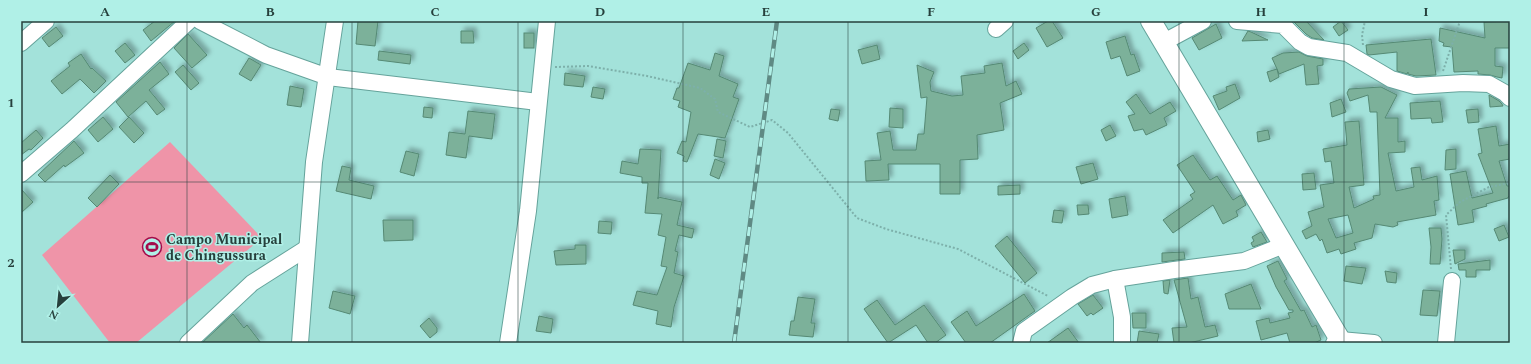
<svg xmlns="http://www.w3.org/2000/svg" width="1531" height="364" font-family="Spectral,serif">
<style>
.green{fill:#ef94a8}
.building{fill:#7cb19a;stroke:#558974;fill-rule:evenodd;filter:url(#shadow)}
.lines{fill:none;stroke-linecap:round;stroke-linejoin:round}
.minor-casing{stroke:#65a39b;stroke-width:18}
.major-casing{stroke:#65a39b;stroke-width:22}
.path{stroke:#7db0aa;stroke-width:2;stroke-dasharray:2 2;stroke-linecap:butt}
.minor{stroke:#fff;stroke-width:16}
.major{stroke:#fff;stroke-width:20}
.rail-casing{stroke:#5f8a84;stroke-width:4.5}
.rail{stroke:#b0f0e7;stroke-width:3;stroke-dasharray:9;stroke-linecap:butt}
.grid{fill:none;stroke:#26403c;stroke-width:1;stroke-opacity:0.55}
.labels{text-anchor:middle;stroke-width:3;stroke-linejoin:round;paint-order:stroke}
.poi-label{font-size:14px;font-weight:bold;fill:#26403c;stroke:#b0f0e7;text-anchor:start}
.neatline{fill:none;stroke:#26403c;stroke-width:1.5}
.grid-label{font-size:13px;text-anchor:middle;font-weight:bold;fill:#26403c}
</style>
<defs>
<filter id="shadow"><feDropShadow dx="3.5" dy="-3.5" stdDeviation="2" flood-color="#0004"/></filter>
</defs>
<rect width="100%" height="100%" fill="#a3e2da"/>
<path class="green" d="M170,142L262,238L136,343H110L42,255Z"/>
<g class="building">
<path d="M155,21H175L151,41L143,30Z"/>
<path d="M358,21H378L375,46L356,44Z"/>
<path d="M1048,21H1052L1063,38L1047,47L1036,28Z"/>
<path d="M1295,21H1306L1324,40L1312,38L1306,34L1294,22Z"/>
<path d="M1341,21L1348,30L1339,36L1333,27Z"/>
<path d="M1510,21V48H1495V66L1503,67L1502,78L1497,77L1490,75L1478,74V71L1454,72L1452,47L1443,46L1444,43L1439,41L1440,28L1485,38L1484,22Z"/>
<path d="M1216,24L1222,38L1199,50L1192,38Z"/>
<path d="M56,27L63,36L49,47L42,38Z"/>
<path d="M461,31H473L474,43H461Z"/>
<path d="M1248,31L1251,32L1268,40L1242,41Z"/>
<rect x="524" y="33" width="10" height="15"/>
<path d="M188,34L207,55L192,68L174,48Z"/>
<path d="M1125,36L1131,55L1134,54L1140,71L1127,76L1120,56L1111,59L1106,42Z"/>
<path d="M1431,39L1436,75L1416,76L1408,74V72L1407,74L1397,71V52L1369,55L1367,54L1366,45Z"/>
<path d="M125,43L135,55L125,63L115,51Z"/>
<path d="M1024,43L1029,50L1018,59L1013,51Z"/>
<path d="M877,45L880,59L862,64L858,50Z"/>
<path d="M379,51L411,55L410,64L378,60Z"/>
<path d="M1299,52L1307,56L1323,59V65L1317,66L1319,84L1306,85L1304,64L1279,74L1277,69L1279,77L1270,82L1267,72L1277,69L1272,58L1283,53Z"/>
<path d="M715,53L724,56L719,76L738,84L733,97L739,99L725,138L698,134L687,162L683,161L684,156L677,153L682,141L686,142L691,112L678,107L680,101L673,99L677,88H679L688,63L710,70Z"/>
<path d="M81,54L91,69L92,68L106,81L94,93L80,79L62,94L51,81L70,66L68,63Z"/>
<path d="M249,58L261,65L251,81L239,74Z"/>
<path d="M160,62L169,74L149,90L165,109L157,115L146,101L128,117L116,102Z"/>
<path d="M1002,63L1006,86L1016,81L1022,94L1000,103L1004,130L977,135L978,159L960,160V194H940V164H888L889,180L866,181L865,161L881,160L877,133L890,131L893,150H916L918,134H924L927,97L921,98L917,65L934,72L930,82L931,91L952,96L963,95L961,76L985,73L984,66Z"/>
<path d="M183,65L199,83L191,90L175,72Z"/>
<path d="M565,73L585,76L583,87L564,85Z"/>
<path d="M1235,84L1240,98L1219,110L1213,96L1227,91L1226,87Z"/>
<path d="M290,86L304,89L301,107L287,105Z"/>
<path d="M593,87L605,89L603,99L591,97Z"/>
<path d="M1381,87L1397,95L1385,118H1398V142L1405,141V152L1388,153L1396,191L1414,187L1411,168L1420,167L1422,180L1437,176L1439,200L1434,201L1436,215L1397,222L1398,225L1393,227L1375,224L1372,238L1354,243L1356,249L1341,254L1339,249L1327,253L1322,239L1320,241L1316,234L1306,239L1302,231L1312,226L1308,212L1324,207L1320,185L1334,183L1331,161L1325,162L1323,149L1347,145L1345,122L1359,121L1364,185L1349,187L1354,208L1374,199L1373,196L1380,195L1377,112H1370L1368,95L1350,101L1347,93L1349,89ZM1348,215L1353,233L1336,238L1328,219Z"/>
<path d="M1136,94L1150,114L1170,102L1176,111L1164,118L1167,125L1146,135L1143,129L1134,131L1128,116L1135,114L1126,102Z"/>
<path d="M1489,95L1499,101L1502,104L1503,106L1490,107Z"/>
<path d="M1341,99L1346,112L1332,117L1330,103Z"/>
<path d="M1440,101L1443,122L1432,123L1431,118L1411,119L1410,103Z"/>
<path d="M424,107L433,108L432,118L423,117Z"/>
<path d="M890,108L903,109V128L889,127Z"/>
<path d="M831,109L840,110L838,121L829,119Z"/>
<path d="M1478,109L1479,122L1468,123L1466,110Z"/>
<path d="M468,111L495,114L492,139L469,136L466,158L446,155L449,132L465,134Z"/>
<path d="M103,117L113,129L98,142L88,130Z"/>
<path d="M129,117L144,133L134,143L119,127Z"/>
<path d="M1110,125L1116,136L1106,141L1101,130Z"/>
<path d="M1496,126L1499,146L1510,144V159L1499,161L1507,186H1510V196L1508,197V198L1486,204L1487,206L1472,210L1474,222L1458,225L1450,174L1466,171L1472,198L1493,193L1478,154L1482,153L1478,129Z"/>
<path d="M36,130L43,138L31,150L29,149L21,155V143Z"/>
<path d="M1268,130L1270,139L1258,142L1257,132Z"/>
<path d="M717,139L726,141L723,158L714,156Z"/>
<path d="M74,141L84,153L65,167L64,165L45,182L38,175Z"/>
<path d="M640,149L661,150L658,199V197L682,202L677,225L694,229L692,238L679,235L675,251L678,252L674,273L684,276L674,307L671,327L656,324L658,311L633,305L637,291L657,295L667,267L661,266L666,237L658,235L662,214L645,213L648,183H642V177L620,173L622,161L638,164Z"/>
<path d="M1456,149V169L1445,170L1446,150Z"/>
<path d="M406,151L419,154L414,176L400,172Z"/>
<path d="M1193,155L1210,180L1217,176L1233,200L1241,195L1246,205L1236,211L1238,216L1223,224L1213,205L1173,233L1163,220L1193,199L1190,195L1195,192L1177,165Z"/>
<path d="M715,159L725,163L719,179L710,175Z"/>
<path d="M1093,163L1098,179L1081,184L1076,167Z"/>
<path d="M342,166L351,168L349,180L374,186L371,199L336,191Z"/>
<path d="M1314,173L1316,189L1303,190L1302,174Z"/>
<path d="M110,175L119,184L97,207L88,198Z"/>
<path d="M1020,185V194L998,195V186Z"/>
<path d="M21,189L33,202L21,213Z"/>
<path d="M1125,196L1128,215L1112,218L1109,199Z"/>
<path d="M1077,205H1088L1089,214L1078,215Z"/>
<path d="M1054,210L1064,211L1062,223L1052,222Z"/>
<path d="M383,220H413V240L384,241Z"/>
<path d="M599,221L612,222L611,234L598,233Z"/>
<path d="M1504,225L1509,237L1499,241L1494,229Z"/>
<path d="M1429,228H1441L1442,239L1440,264H1430L1431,247Z"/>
<path d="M1261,232L1267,242L1253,247L1251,243L1254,241L1252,237Z"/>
<path d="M1007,236L1037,273L1025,283L995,246Z"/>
<path d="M575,245H586V264L556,265L554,251L575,249Z"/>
<path d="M1453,250H1465V259L1455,264Z"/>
<path d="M1184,252L1185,259L1162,262V253Z"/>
<path d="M1490,260V270H1476V277H1466V270H1459L1458,264Z"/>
<path d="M1278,261L1287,279L1284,281L1301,311L1304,310L1312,327L1316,325L1321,340L1314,343H1290L1287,333L1261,340L1256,321L1269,318L1270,323L1290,318L1288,313L1293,312V310H1289L1284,301L1276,287L1267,266Z"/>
<path d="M1346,266L1366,268L1362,284L1344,281Z"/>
<path d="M1385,271L1397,273L1396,283L1387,282Z"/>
<path d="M1188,278L1191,299L1198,297L1205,327L1215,325L1218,336L1189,343H1174L1172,328L1187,327L1174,280Z"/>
<path d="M1170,280L1168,294L1164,293L1163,281Z"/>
<path d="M1251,284L1261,309H1229L1225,294Z"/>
<path d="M1423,290L1440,291L1437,316L1420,315Z"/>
<path d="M333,291L355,296L350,314L329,308Z"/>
<path d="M1024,294L1035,311L990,343H966L951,322L967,311L976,326Z"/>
<path d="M1093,295L1103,308L1093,315L1091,313L1087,316L1078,304Z"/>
<path d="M798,297L815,299L811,323H815L813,337L789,335L791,321H794Z"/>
<path d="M877,300L895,325L924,305L946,335L935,343H928L916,325L888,343L864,309Z"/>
<path d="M1132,313H1146V328H1133Z"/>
<path d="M233,314L244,328L247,325L261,343H204L203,342Z"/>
<path d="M539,316L553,319L551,333L536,331Z"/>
<path d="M429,318L437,328V332L430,338L420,326Z"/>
<path d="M1068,328L1079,343H1047Z"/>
<path d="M1139,331L1159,334L1157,343H1137Z"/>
</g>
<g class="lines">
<defs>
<g id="minor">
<path d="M200,21L266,55L328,77L538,102"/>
<path d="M1237,21L1283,25L1300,42L1309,47L1347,53L1391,79L1415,86L1463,83L1489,84L1505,93L1510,98"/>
<path d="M996,29L1005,21"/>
<path d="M1164,42L1203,21"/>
<path d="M21,43L46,21"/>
<path d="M21,174L72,130L189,21"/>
<path d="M1115,279L1122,317V343"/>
<path d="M188,343L252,283L307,248"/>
<path d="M300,343L314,162L335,21"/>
<path d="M508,343L528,211L547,21"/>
<path d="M1021,343L1024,331L1072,297L1092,285L1115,279L1174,270L1244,261L1284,245"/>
<path d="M1334,343L1340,340L1374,343"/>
<path d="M1446,343L1452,281"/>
</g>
<path id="major" d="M1151,21L1342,343"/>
</defs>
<use href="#minor" class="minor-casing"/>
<use href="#major" class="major-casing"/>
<g class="path">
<path d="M1363,45L1362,35L1365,21"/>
<path d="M555,67L588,66L647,76L700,88L715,99L718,112L750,127L772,120L788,133L857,218L886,229L958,249L1048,296"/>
<path d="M1443,71L1460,21"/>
<path d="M1451,269L1446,215L1460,202L1489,187L1510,183"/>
</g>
<use href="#minor" class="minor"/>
<use href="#major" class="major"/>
<defs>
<path id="rail" d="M734,343L777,21"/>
</defs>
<use href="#rail" class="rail-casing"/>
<use href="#rail" class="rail"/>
</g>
<path class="grid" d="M187,21V343M352,21V343M518,21V343M683,21V343M848,21V343M1013,21V343M1179,21V343M1344,21V343M21,182H1510"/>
<defs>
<symbol id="stadium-ring" viewBox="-11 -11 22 22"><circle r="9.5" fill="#b0f0e7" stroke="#a30c4a" stroke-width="1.5"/><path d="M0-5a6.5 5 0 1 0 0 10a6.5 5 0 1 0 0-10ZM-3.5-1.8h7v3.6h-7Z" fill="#a30c4a"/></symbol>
</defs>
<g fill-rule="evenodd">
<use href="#stadium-ring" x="141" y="236" width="22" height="22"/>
</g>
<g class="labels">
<g class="poi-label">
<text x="166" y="244">Campo Municipal<tspan x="166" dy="16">de Chingussura</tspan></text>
</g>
</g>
<rect width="1531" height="364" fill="none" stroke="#b0f0e7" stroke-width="44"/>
<g transform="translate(58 306) rotate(207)" stroke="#b0f0e7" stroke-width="3" paint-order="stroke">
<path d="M0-3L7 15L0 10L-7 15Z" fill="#26403c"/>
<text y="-6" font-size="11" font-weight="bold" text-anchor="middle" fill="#26403c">N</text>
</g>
<rect x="22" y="22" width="1487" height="320" class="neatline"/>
<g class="grid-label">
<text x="105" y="16">A</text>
<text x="270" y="16">B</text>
<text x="435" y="16">C</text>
<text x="600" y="16">D</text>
<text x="766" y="16">E</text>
<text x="931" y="16">F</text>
<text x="1096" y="16">G</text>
<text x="1261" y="16">H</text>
<text x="1426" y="16">I</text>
<text x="11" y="107">1</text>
<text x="11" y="267">2</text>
</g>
</svg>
